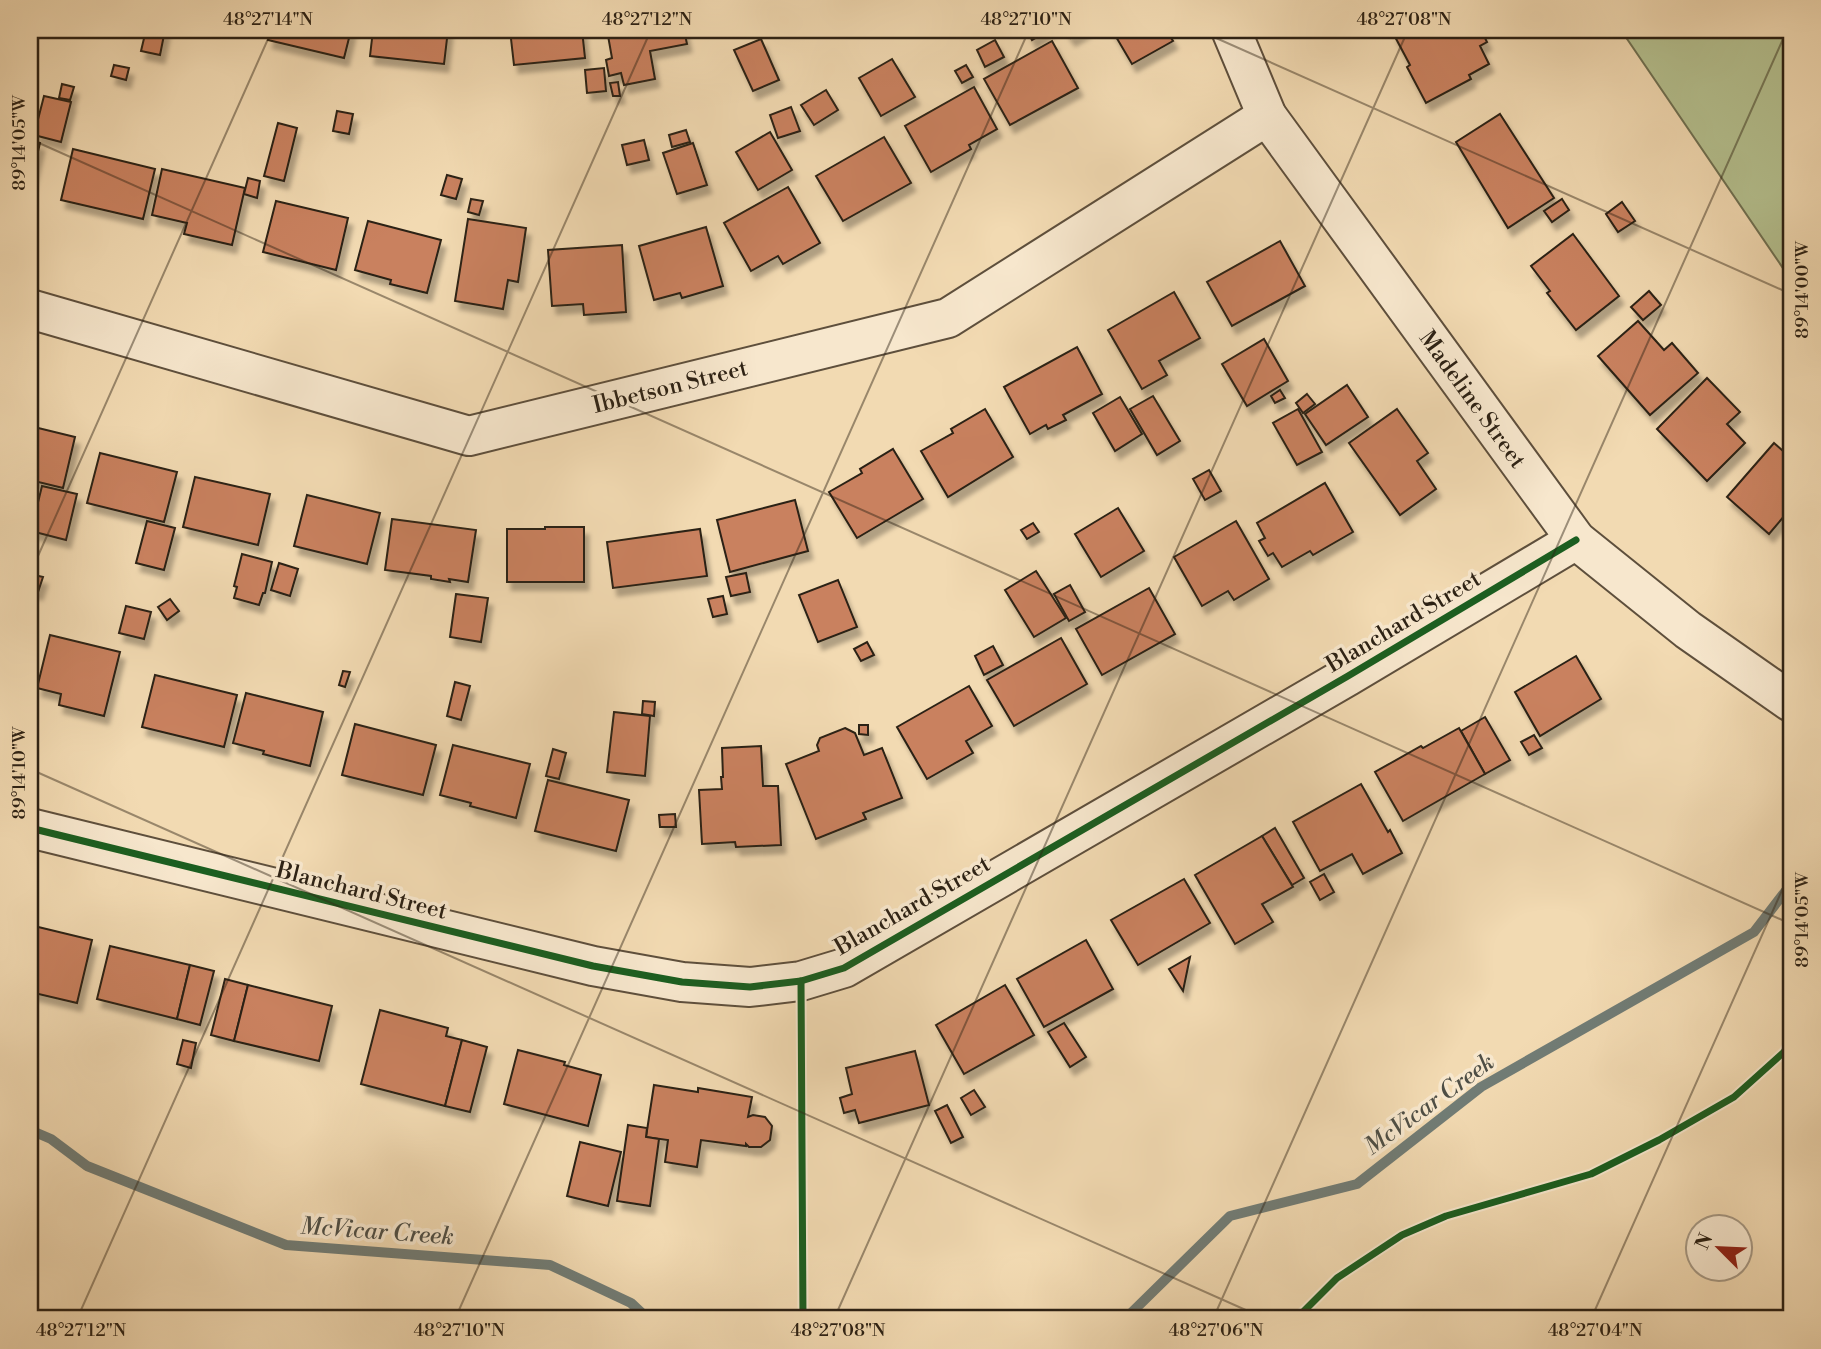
<svg xmlns="http://www.w3.org/2000/svg" width="1821" height="1349" font-family="'Libre Bodoni',serif">
<style>
.green{fill:#b5c190;stroke:#707152;stroke-width:2}
.lines{fill:none;stroke-linecap:round;stroke-linejoin:round}
.stream{stroke:#717c75;stroke-width:10}
.building{fill:#c9815f;stroke:#2c2114;stroke-width:2;filter:url(#shadow)}
.minor-casing{stroke:#5e4f3c;stroke-width:42}
.minor{stroke:#f7e7cd;stroke-width:38}
.cycleway-casing{stroke:#f7e7cd;stroke-width:11}
.cycleway{stroke:#1b5e20;stroke-width:7}
.ticks{fill:none;stroke:#2c2114;stroke-width:2;stroke-opacity:0.45}
.labels{text-anchor:middle;stroke-width:7;stroke-linejoin:round;paint-order:stroke}
.street-label{font-size:23px;fill:#2c2114;stroke:#f7e7cd}
.water-label{font-size:24px;font-style:italic;fill:#4e4e45;stroke:#f7e7cd}
.neatline{fill:none;stroke:#2c2114;stroke-width:2.5}
.ticks-label{font-size:18px;text-anchor:middle;fill:#2c2114}
</style>
<defs>
<filter id="shadow"><feDropShadow dx="4.5" dy="8" stdDeviation="2" flood-color="#0004"/></filter>
</defs>
<rect width="100%" height="100%" fill="#f2dab2"/>
<filter id="stains"><feTurbulence type="fractalNoise" baseFrequency=".00286" numOctaves="4"/><feColorMatrix values="0 0 0 0 .2 0 0 0 0 .09 0 0 0 0 .02 0 0 0 .5 -.17"/></filter>
<radialGradient id="worn" r=".72"><stop offset=".6" stop-color="#630" stop-opacity="0"/><stop offset="1" stop-color="#630" stop-opacity=".3"/></radialGradient>
<path class="green" d="M1621,30H1791V280Z"/>
<g class="lines">
<g class="stream">
<path d="M30,1130L51,1139L87,1166L286,1245L550,1265L631,1303L648,1319"/>
<path d="M1125,1319L1230,1216L1357,1184L1481,1087L1754,932L1791,884"/>
</g>
</g>
<g class="building">
<path d="M146,30H165L160,55L141,51Z"/>
<path d="M271,30H351L344,58L268,40Z"/>
<path d="M373,30H448L444,64L370,56Z"/>
<path d="M510,30H582L585,58L514,65Z"/>
<path d="M607,30H684L687,44L650,51L655,79L624,85L621,73L609,76L606,60L612,58Z"/>
<path d="M1027,30H1049L1032,40Z"/>
<path d="M1065,30H1085L1071,38Z"/>
<path d="M1112,30H1166L1173,41L1132,64Z"/>
<path d="M1398,30H1481L1487,42L1480,46L1489,64L1469,75L1471,79L1426,103L1407,67L1410,65L1393,33Z"/>
<path d="M761,39L779,80L753,91L734,50Z"/>
<path d="M995,40L1004,57L985,67L977,50Z"/>
<path d="M1052,41L1078,88L1010,125L984,79Z"/>
<path d="M892,59L915,97L881,116L859,78Z"/>
<path d="M114,65L129,68L126,80L111,76Z"/>
<path d="M966,65L973,77L962,83L955,71Z"/>
<path d="M604,68L606,91L587,93L585,70Z"/>
<path d="M618,82L620,96H613L610,83Z"/>
<path d="M62,84L74,87L70,100L59,98Z"/>
<path d="M974,87L997,129L969,145L971,149L931,172L905,126Z"/>
<path d="M826,90L838,110L814,125L801,105Z"/>
<path d="M44,96L71,102L61,142L34,135Z"/>
<path d="M791,107L800,131L778,138L770,115Z"/>
<path d="M337,111L353,114L349,134L333,131Z"/>
<path d="M1500,114L1554,198L1508,228L1456,142Z"/>
<path d="M278,123L297,128L284,181L264,176Z"/>
<path d="M686,130L690,142L672,147L669,135Z"/>
<path d="M770,132L792,170L758,190L736,152Z"/>
<path d="M884,137L911,183L843,221L816,176Z"/>
<path d="M30,140L40,143L30,186Z"/>
<path d="M644,140L649,160L627,165L622,145Z"/>
<path d="M693,143L707,185L677,194L663,153Z"/>
<path d="M73,149L155,169L143,219L61,200Z"/>
<path d="M162,169L245,188L232,245L184,234L187,223L152,215Z"/>
<path d="M447,175L462,179L456,199L441,195Z"/>
<path d="M248,178L260,181L257,198L244,194Z"/>
<path d="M788,187L820,243L783,264L778,256L751,271L724,223Z"/>
<path d="M471,199L483,201L479,215L468,212Z"/>
<path d="M1562,199L1569,210L1552,222L1544,211Z"/>
<path d="M276,201L348,218L336,270L263,252Z"/>
<path d="M1622,202L1635,221L1618,232L1606,214Z"/>
<path d="M468,219L526,228L518,282L508,280L503,309L455,301Z"/>
<path d="M368,221L441,240L427,293L390,284L391,280L355,270Z"/>
<path d="M706,227L723,286L682,298L680,293L654,300L639,246Z"/>
<path d="M1573,234L1619,296L1576,330L1547,293L1550,291L1531,266Z"/>
<path d="M1280,241L1305,286L1232,326L1207,282Z"/>
<path d="M622,245L626,312L584,315L583,304L552,306L548,250Z"/>
<path d="M1649,291L1661,305L1643,320L1631,307Z"/>
<path d="M1174,292L1200,338L1159,361L1167,375L1142,389L1108,330Z"/>
<path d="M1638,321L1664,350L1672,343L1698,373L1650,415L1598,356Z"/>
<path d="M1264,339L1288,381L1247,406L1222,364Z"/>
<path d="M1077,347L1102,394L1063,415L1066,420L1048,429L1046,425L1030,434L1004,387Z"/>
<path d="M1707,378L1740,412L1727,424L1745,443L1707,481L1657,429Z"/>
<path d="M1347,385L1368,417L1326,445L1305,414Z"/>
<path d="M1280,390L1285,398L1275,403L1271,396Z"/>
<path d="M1307,394L1315,404L1303,413L1296,403Z"/>
<path d="M1153,396L1180,441L1157,455L1130,409Z"/>
<path d="M1120,397L1142,434L1115,451L1093,413Z"/>
<path d="M985,409L1013,457L948,497L921,451L953,433L951,429Z"/>
<path d="M1298,409L1322,452L1297,465L1273,423Z"/>
<path d="M1397,409L1428,453L1417,461L1436,489L1400,515L1349,443Z"/>
<path d="M30,426L75,437L63,488L30,480Z"/>
<path d="M1774,443L1791,458V508L1769,534L1727,497Z"/>
<path d="M893,449L923,499L857,538L829,492L862,473L860,469Z"/>
<path d="M100,453L177,472L164,522L87,503Z"/>
<path d="M1209,470L1221,491L1205,500L1193,479Z"/>
<path d="M195,477L270,494L258,545L183,527Z"/>
<path d="M1325,483L1353,532L1313,555L1310,551L1282,567L1273,553L1268,556L1259,541L1265,538L1257,523Z"/>
<path d="M42,486L77,494L66,540L31,531Z"/>
<path d="M307,495L380,513L367,564L294,546Z"/>
<path d="M795,500L808,551L730,572L717,520Z"/>
<path d="M1118,508L1144,551L1101,577L1075,534Z"/>
<path d="M392,519L476,530L468,582L449,579L450,582L431,579V576L385,570Z"/>
<path d="M147,521L175,528L164,570L136,563Z"/>
<path d="M1236,521L1269,579L1234,600L1228,591L1202,606L1174,557Z"/>
<path d="M1033,523L1039,532L1027,539L1021,530Z"/>
<path d="M545,527H584V582H507V529H545Z"/>
<path d="M700,529L707,576L613,588L607,542Z"/>
<path d="M242,554L272,562L265,593H263L259,605L234,598L237,587L234,586Z"/>
<path d="M279,563L298,569L290,596L271,590Z"/>
<path d="M1036,571L1066,618L1034,637L1005,590Z"/>
<path d="M746,573L750,592L731,596L726,577Z"/>
<path d="M30,574L43,577L38,592L30,590Z"/>
<path d="M838,580L857,627L818,642L799,595Z"/>
<path d="M1070,585L1085,612L1069,621L1054,594Z"/>
<path d="M1149,588L1175,634L1102,675L1076,629Z"/>
<path d="M456,594L488,598L481,642L450,637Z"/>
<path d="M723,596L727,614L713,617L708,599Z"/>
<path d="M170,599L179,611L167,620L158,607Z"/>
<path d="M126,606L151,612L144,639L119,633Z"/>
<path d="M50,635L120,652L104,716L59,705L61,694L37,688Z"/>
<path d="M1061,638L1087,684L1014,726L987,680Z"/>
<path d="M867,642L874,655L861,661L854,649Z"/>
<path d="M993,646L1003,665L984,675L975,656Z"/>
<path d="M1576,656L1601,699L1540,736L1515,692Z"/>
<path d="M343,671L350,672L345,687L339,685Z"/>
<path d="M155,675L237,695L224,747L142,727Z"/>
<path d="M455,682L470,686L461,720L447,716Z"/>
<path d="M969,686L992,726L966,741L973,753L927,779L897,727Z"/>
<path d="M246,693L323,712L310,766L263,754L264,751L233,743Z"/>
<path d="M643,701L655,702L654,716L642,714Z"/>
<path d="M614,712L650,716L645,776L607,772Z"/>
<path d="M1485,717L1510,760L1485,774L1461,731Z"/>
<path d="M355,724L436,745L423,795L342,775Z"/>
<path d="M859,725H868V735L859,734Z"/>
<path d="M845,728L855,733L864,755L882,748L902,798L863,813L866,819L816,839L786,764L819,751L817,745L820,738Z"/>
<path d="M1459,728L1485,774L1403,821L1375,772L1421,746L1423,748Z"/>
<path d="M1534,735L1542,748L1529,755L1521,742Z"/>
<path d="M453,745L530,764L516,818L470,806L471,803L440,795Z"/>
<path d="M761,746L763,786H778L781,845L736,847L735,842L702,844L699,790L722,789L721,777H723L722,748Z"/>
<path d="M553,749L566,753L559,779L546,776Z"/>
<path d="M548,780L629,800L616,851L535,831Z"/>
<path d="M1361,784L1388,832L1390,830L1402,853L1363,874L1352,854L1320,871L1293,822Z"/>
<path d="M675,814L676,827H660L659,815Z"/>
<path d="M1275,828L1304,878L1292,885L1262,836Z"/>
<path d="M1262,836L1293,887L1262,904L1273,922L1235,944L1195,875Z"/>
<path d="M1324,874L1334,892L1320,900L1310,882Z"/>
<path d="M1184,879L1210,923L1138,965L1111,920Z"/>
<path d="M30,925L92,940L77,1003L30,992Z"/>
<path d="M1086,940L1113,989L1044,1027L1017,979Z"/>
<path d="M110,946L190,965L177,1019L97,999Z"/>
<path d="M1190,957L1183,991L1169,969Z"/>
<path d="M190,965L214,971L200,1025L177,1019Z"/>
<path d="M225,979L248,985L234,1041L211,1035Z"/>
<path d="M248,985L332,1006L319,1061L234,1041Z"/>
<path d="M1005,985L1034,1035L964,1074L936,1025Z"/>
<path d="M380,1010L448,1028L446,1036L462,1040L445,1106L361,1084Z"/>
<path d="M1064,1023L1086,1057L1070,1067L1048,1032Z"/>
<path d="M183,1040L196,1043L191,1068L177,1064Z"/>
<path d="M462,1040L487,1047L470,1112L445,1106Z"/>
<path d="M518,1050L565,1062L564,1065L601,1075L588,1126L504,1104Z"/>
<path d="M915,1051L929,1105L859,1123L855,1110L844,1113L840,1098L852,1094L846,1068Z"/>
<path d="M654,1085L698,1092V1088L752,1097L748,1117L753,1115L765,1117L772,1126L770,1140L761,1147H749L746,1144V1146L701,1140L697,1167L665,1162L668,1140L646,1137Z"/>
<path d="M974,1090L985,1107L971,1115L961,1098Z"/>
<path d="M947,1105L963,1137L951,1143L935,1111Z"/>
<path d="M628,1125L647,1128L646,1137L659,1139L650,1206L617,1201Z"/>
<path d="M580,1142L621,1152L608,1206L567,1196Z"/>
</g>
<g class="lines">
<defs>
<g id="minor">
<path d="M1231,30L1267,116L1576,540L1688,630L1791,702"/>
<path d="M30,309L469,436L948,318L1267,116"/>
<path d="M30,828L593,966L682,982L750,987L801,981L844,968L1348,676L1576,540"/>
</g>
</defs>
<use href="#minor" class="minor-casing"/>
<use href="#minor" class="minor"/>
<defs>
<g id="cycleway">
<path d="M30,828L593,966L682,982L750,987L801,981L844,968L1348,676L1576,540"/>
<path d="M801,981L803,1319"/>
<path d="M1296,1319L1337,1278L1402,1235L1446,1216L1591,1174L1659,1140L1734,1097L1784,1052L1791,1040"/>
</g>
</defs>
<use href="#cycleway" class="cycleway-casing"/>
<use href="#cycleway" class="cycleway"/>
</g>
<path class="ticks" d="M1198,30L1791,294M30,139L1791,924M30,574L272,30M30,769L1266,1319M77,1319L651,30M455,1319L1029,30M834,1319L1408,30M1213,1319L1787,30M1591,1319L1791,870"/>
<g class="labels">
<g class="street-label">
<text transform="translate(670 386) rotate(-14)" y="8">Ibbetson Street</text>
<text transform="translate(1473 399) rotate(54)" y="8">Madeline Street</text>
<text transform="translate(1403 621) rotate(-31)" y="8">Blanchard Street</text>
<text transform="translate(362 890) rotate(14)" y="8">Blanchard Street</text>
<text transform="translate(912 905) rotate(-30)" y="8">Blanchard Street</text>
</g>
<g class="water-label">
<text transform="translate(1429 1104) rotate(-36)" y="8">McVicar Creek</text>
<text transform="translate(377 1231) rotate(4)" y="8">McVicar Creek</text>
</g>
</g>
<rect width="1821" height="1349" fill="none" stroke="#f2dab2" stroke-width="77"/>
<g transform="translate(1719 1248) rotate(294)"><circle r="33" fill="#f7e7cd" stroke="#a69883" stroke-width="2"/>
<path d="M0-5L12 26L0 18L-12 26Z" fill="#8f2418"/>
<text y="-10" font-size="19" font-weight="bold" text-anchor="middle" fill="#2c2114">N</text>
</g>
<rect x="38" y="38" width="1745" height="1272" class="neatline"/>
<g class="ticks-label">
<text x="268" y="25">48°27'14"N</text>
<text x="647" y="25">48°27'12"N</text>
<text x="1026" y="25">48°27'10"N</text>
<text x="1404" y="25">48°27'08"N</text>
<text transform="translate(19 143) rotate(-90)" y="6">89°14'05"W</text>
<text transform="translate(1802 290) rotate(-90)" y="6">89°14'00"W</text>
<text transform="translate(19 773) rotate(-90)" y="6">89°14'10"W</text>
<text transform="translate(1802 920) rotate(-90)" y="6">89°14'05"W</text>
<text x="81" y="1336">48°27'12"N</text>
<text x="459" y="1336">48°27'10"N</text>
<text x="838" y="1336">48°27'08"N</text>
<text x="1216" y="1336">48°27'06"N</text>
<text x="1595" y="1336">48°27'04"N</text>
</g>
<rect width="100%" height="100%" filter="url(#stains)"/>
<rect width="100%" height="100%" fill="url(#worn)"/>
</svg>
